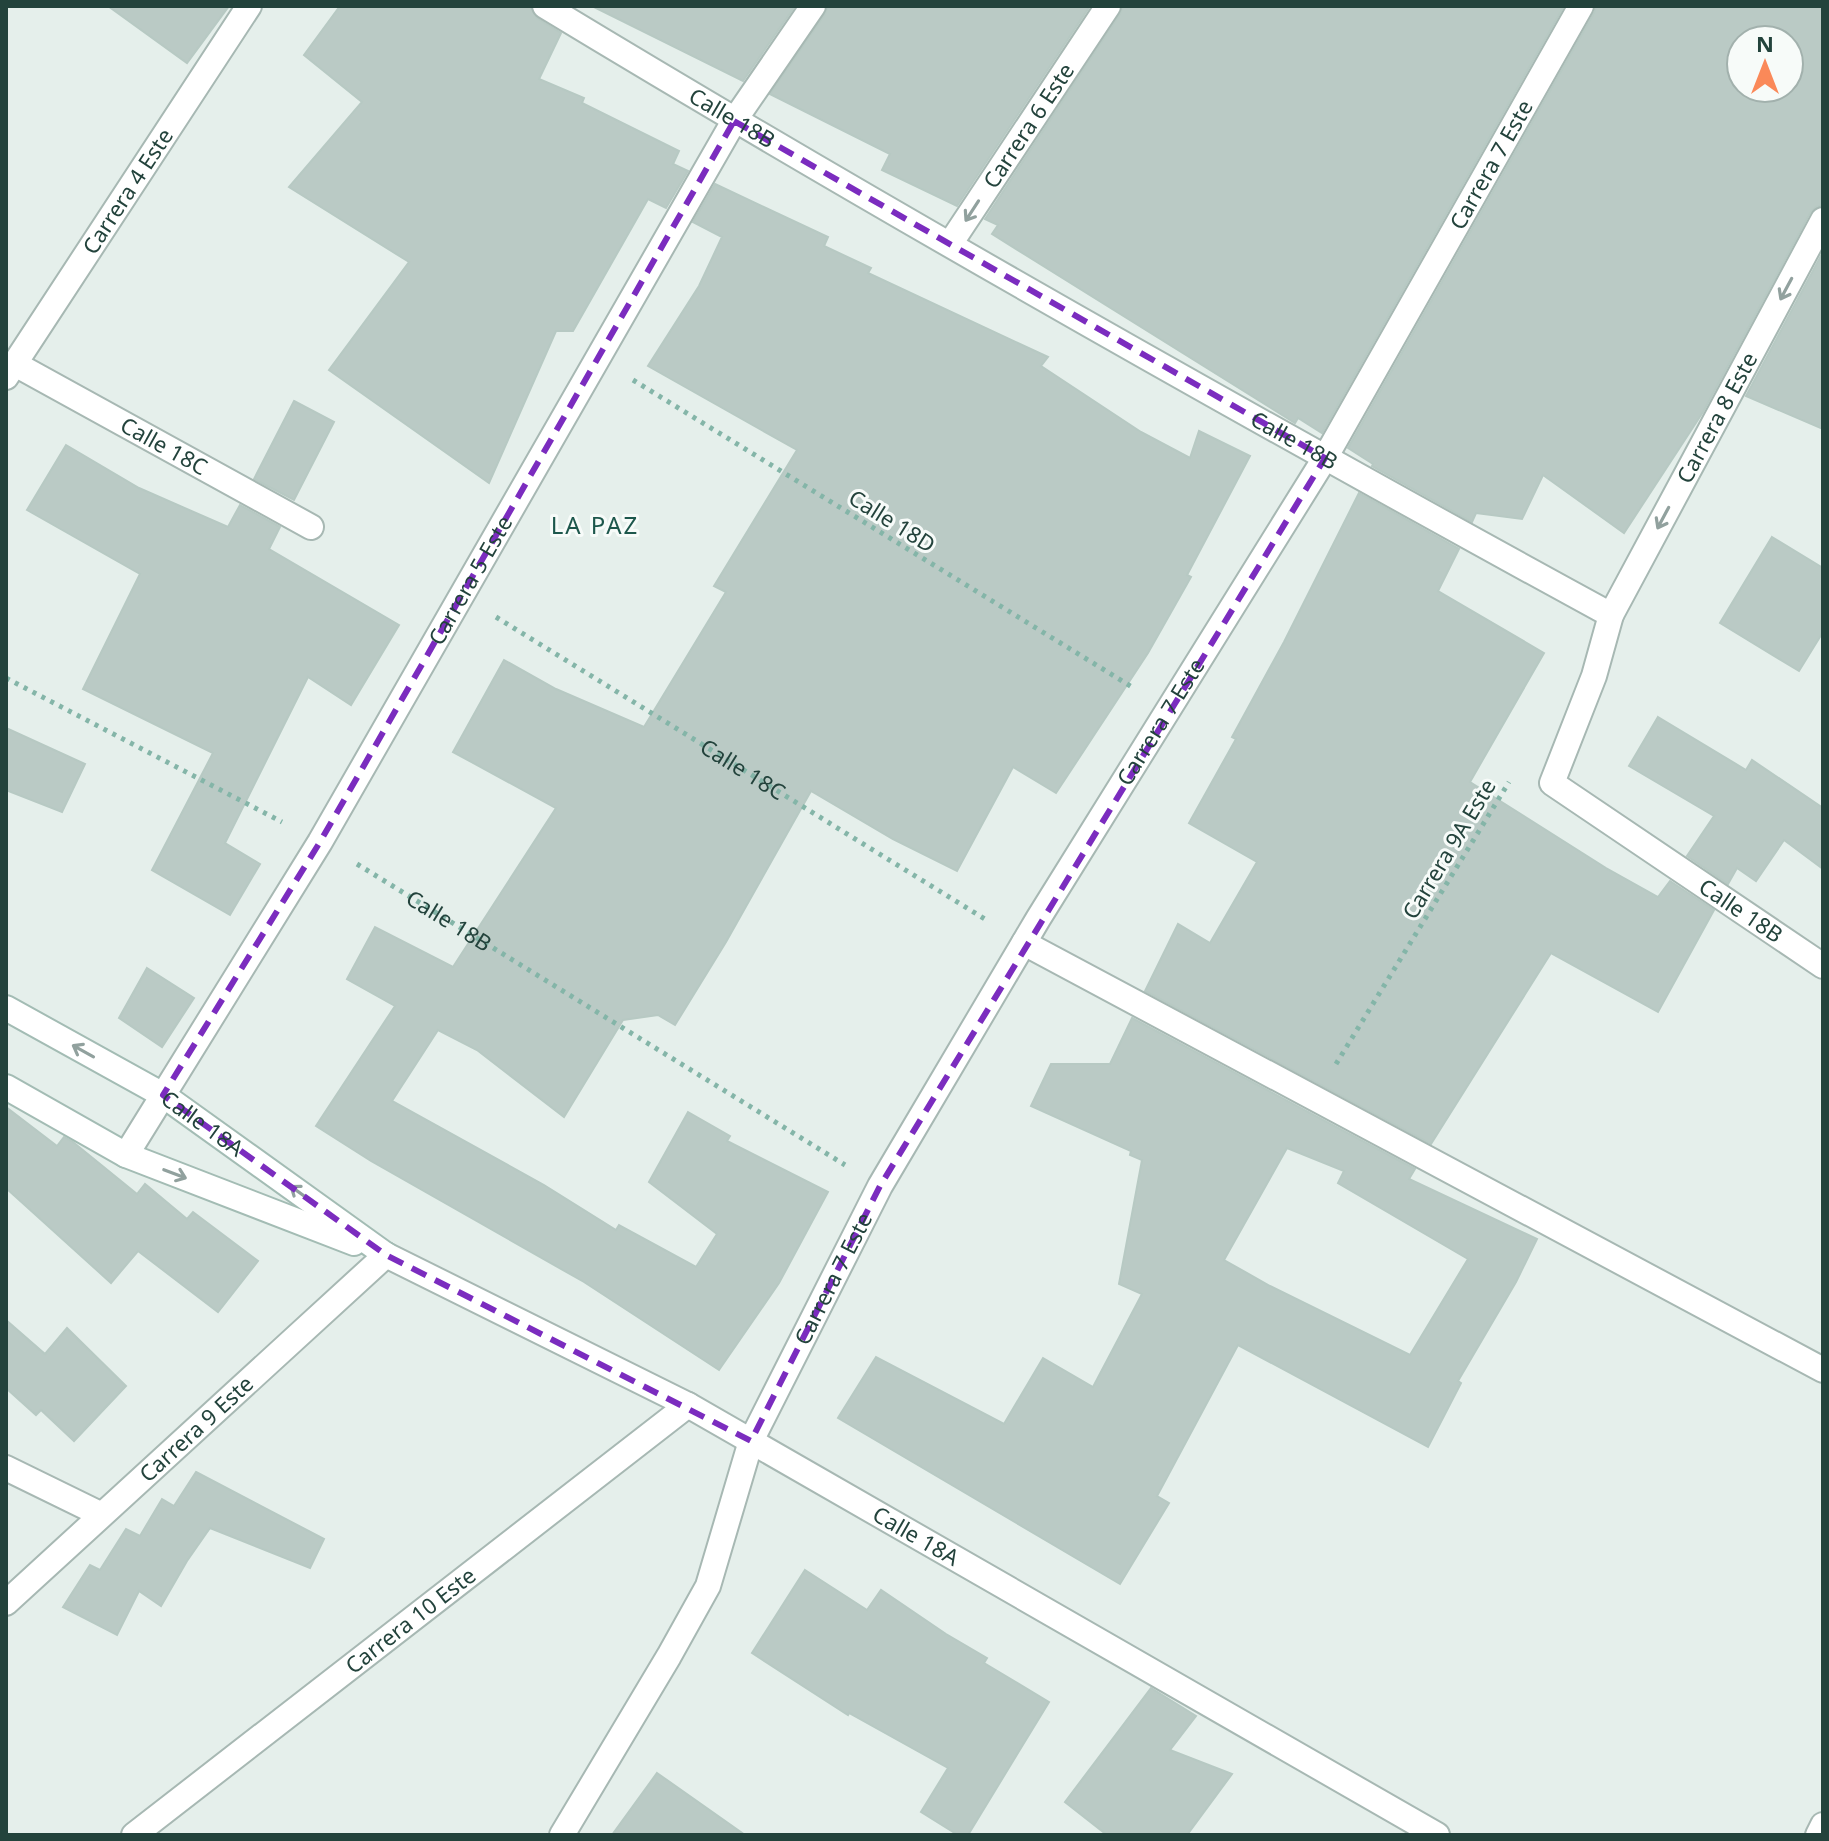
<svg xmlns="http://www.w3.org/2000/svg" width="1829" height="1841" font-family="'Noto Sans',sans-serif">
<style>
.building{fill:#bacac5;stroke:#b7c9c3;stroke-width:2;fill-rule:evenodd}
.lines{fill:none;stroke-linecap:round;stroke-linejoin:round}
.minor-casing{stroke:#a7b8b3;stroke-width:28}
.tertiary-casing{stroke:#a7b8b3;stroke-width:28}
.secondary-casing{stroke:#a3bcb4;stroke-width:28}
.path{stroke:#84b5a8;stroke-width:5;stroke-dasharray:4 6;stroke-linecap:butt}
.minor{stroke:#fff;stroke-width:24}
.tertiary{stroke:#fff;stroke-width:24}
.secondary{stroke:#fff;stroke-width:24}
.oneway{stroke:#91a19e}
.marked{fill:none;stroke:#7b2cbf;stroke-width:6;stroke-dasharray:16 10;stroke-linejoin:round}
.labels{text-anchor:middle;stroke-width:6;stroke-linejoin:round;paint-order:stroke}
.street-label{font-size:22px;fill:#23433c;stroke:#f7fbf9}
.neighbourhood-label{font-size:24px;letter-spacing:2px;fill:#1d574c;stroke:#f7fbf9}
</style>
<rect width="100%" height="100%" fill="#e5efeb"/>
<g class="building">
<path d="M108,6H229L187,63Z"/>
<path d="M340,6H530L537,18L561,33L539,79L584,98L582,103L679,151L673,164L688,171L666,208L648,199L573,331H556L489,483L329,370L409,262L289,187L362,102L304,55Z"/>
<path d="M592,6H795L743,81Z"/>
<path d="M828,6H1090L957,206L882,170L890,154L770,94L825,14Z"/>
<path d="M1123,6H1564L1322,433L1298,418L1295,423L992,234L998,225L985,219L1120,14Z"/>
<path d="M1596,6H1823V205L1816,207L1810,213L1703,412L1624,533L1543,475L1522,519L1476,513L1472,522L1372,466L1373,464L1348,448L1594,13ZM1741,40H1789V88H1741Z"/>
<path d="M715,184L828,237L824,246L871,268L868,273L1048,357L1041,366L1141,432L1190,458L1199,431L1250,456L1187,575L1191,577L1148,653L1056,793L1013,767L957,871L893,839L811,791L726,942L675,1025L658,1015L623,1020L564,1117L477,1050L438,1030L392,1101L544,1185L616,1230L619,1225L696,1267L717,1234L649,1182L688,1112L730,1136L727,1141L828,1192L779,1283L719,1370L584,1282L371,1161L316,1126L395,1006L347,979L375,927L453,967L556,808L453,752L504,660L556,689L644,727L726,592L714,586L797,450L648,366L699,286L722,237L693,222Z"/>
<path d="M1823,252V429L1746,396Z"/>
<path d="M294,401L334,422L294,500L254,479Z"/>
<path d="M66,445L139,488L228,527L240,505L280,527L269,549L399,625L351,705L308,677L225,843L260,864L230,915L152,870L213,753L83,689L140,574L27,510Z"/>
<path d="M1359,493L1459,549L1438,591L1544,653L1470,782L1606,868L1658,897L1670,881L1714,910L1658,1012L1551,953L1431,1144L1145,991L1178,924L1210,943L1257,862L1189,823L1236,739L1232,737L1284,642Z"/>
<path d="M1772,537L1823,568V632L1799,671L1720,623Z"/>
<path d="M1658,717L1746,770L1752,760L1823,808V869L1784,840L1756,881L1737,868L1728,884L1687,856L1714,816L1629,766Z"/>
<path d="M6,728L85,764L62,812L6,790Z"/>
<path d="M147,968L194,998L162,1047L119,1018Z"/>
<path d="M1132,1018L1415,1169L1409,1179L1537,1239L1516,1282L1458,1381L1461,1383L1428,1447L1238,1345L1157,1496L1169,1503L1120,1584L838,1418L876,1357L1004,1424L1043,1358L1093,1387L1142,1294L1119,1284L1142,1160L1130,1155L1131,1151L1031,1106L1051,1064H1110ZM1287,1148L1344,1171L1338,1183L1468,1259L1410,1355L1270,1286L1224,1260Z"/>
<path d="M6,1107L57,1146L64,1137L73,1142L137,1194L145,1184L187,1219L193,1212L258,1261L218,1312L138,1251L111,1283L6,1188Z"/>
<path d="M6,1320L45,1354L67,1328L126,1386L74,1441L41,1410L36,1415L6,1388Z"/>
<path d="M196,1472L324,1539L310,1568L210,1528L187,1561L161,1606L139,1591L117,1635L63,1607L90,1565L100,1570L126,1529L140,1536L162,1499L174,1506Z"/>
<path d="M805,1570L867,1610L881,1590L946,1634L987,1658L984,1663L1049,1702L968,1835H958L921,1812L948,1768L849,1713L848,1715L752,1653Z"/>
<path d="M1151,1688L1196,1716L1170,1750L1232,1774L1187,1835H1107L1065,1802Z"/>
<path d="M657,1773L745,1835H612Z"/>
</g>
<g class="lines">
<defs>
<g id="minor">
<path id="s3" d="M545,6C895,218 1252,419 1611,615L1594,676L1552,783L1823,966"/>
<path id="s4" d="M950,244L1108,6"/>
<path id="s5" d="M15,364L311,527"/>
<path id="s6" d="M6,377L249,6"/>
<path id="s7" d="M1611,615L1823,220"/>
<path d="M1024,943L1823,1370"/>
<path id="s8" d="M126,1155L320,842L734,121L813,6"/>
<path d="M6,1468L100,1514"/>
<path id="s9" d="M6,1603L386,1255"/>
<path id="s10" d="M134,1835L688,1405"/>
<path id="s11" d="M562,1835L669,1656L708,1586L751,1441L880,1186L1038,919L1325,458L1581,6"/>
<path d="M1818,1835L1823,1825"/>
</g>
<g id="tertiary">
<path id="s12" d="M386,1255L688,1405L1437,1835"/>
</g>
<g id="secondary">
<path id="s13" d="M6,1008L163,1095L386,1255"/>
<path d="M6,1087L126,1155L354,1243"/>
</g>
</defs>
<use href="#minor" class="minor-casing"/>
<use href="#tertiary" class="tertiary-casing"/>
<use href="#secondary" class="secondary-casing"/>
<g class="path">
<path d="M633,380L1132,687"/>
<path id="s1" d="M496,617L988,921"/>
<path d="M6,678L282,822"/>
<path id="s2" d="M357,864L845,1165"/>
<path d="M1336,1064L1509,782"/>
</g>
<use href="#minor" class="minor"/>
<use href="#tertiary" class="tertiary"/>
<use href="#secondary" class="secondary"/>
</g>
<defs><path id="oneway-shaft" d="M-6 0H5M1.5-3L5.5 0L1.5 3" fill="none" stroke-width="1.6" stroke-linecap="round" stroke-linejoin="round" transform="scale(2)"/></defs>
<g class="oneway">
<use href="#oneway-shaft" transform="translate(972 211) rotate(123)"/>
<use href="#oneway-shaft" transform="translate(1786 289) rotate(118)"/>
<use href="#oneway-shaft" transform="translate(1663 518) rotate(118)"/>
<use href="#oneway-shaft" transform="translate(83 1051) rotate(-151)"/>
<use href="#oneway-shaft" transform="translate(175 1174) rotate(21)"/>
<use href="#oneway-shaft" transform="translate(300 1193) rotate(-144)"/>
</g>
<path class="marked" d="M734,121L1325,458L880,1186L751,1441L386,1255L163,1095L320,842Z"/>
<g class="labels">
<g class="street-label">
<text dy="8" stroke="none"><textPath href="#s3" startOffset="218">Calle 18B</textPath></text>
<text dy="8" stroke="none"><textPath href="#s4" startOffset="142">Carrera 6 Este</textPath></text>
<text dy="8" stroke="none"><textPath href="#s11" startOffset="1916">Carrera 7 Este</textPath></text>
<text dy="8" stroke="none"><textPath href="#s6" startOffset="222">Carrera 4 Este</textPath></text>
<text dy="8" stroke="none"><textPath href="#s7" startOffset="224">Carrera 8 Este</textPath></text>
<text dy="8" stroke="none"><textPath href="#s3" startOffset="866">Calle 18B</textPath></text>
<text dy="8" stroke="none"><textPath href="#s5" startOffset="170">Calle 18C</textPath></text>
<text transform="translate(892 521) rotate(32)" y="8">Calle 18D</text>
<text dy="8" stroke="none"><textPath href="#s8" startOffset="670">Carrera 5 Este</textPath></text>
<text dy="8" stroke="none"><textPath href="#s11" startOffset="1268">Carrera 7 Este</textPath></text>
<text dy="8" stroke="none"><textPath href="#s1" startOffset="290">Calle 18C</textPath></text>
<text transform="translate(1449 849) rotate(-59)" y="8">Carrera 9A Este</text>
<text dy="8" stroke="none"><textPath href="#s3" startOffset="1634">Calle 18B</textPath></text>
<text dy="8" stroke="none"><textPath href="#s2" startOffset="108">Calle 18B</textPath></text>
<text dy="8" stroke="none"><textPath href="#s13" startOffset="228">Calle 18A</textPath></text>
<text dy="8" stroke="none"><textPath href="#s11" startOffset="622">Carrera 7 Este</textPath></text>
<text dy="8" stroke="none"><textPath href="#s9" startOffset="258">Carrera 9 Este</textPath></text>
<text dy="8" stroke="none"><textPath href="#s12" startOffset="600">Calle 18A</textPath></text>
<text dy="8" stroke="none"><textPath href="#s10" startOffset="350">Carrera 10 Este</textPath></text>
</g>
<g class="neighbourhood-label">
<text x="595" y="534">LA PAZ</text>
</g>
</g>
<rect width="1829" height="1841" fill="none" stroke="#23433c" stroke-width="16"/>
<g transform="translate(1765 64)"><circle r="38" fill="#f7fbf9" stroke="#a2b1ad" stroke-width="2"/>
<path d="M0-6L14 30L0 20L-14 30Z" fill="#fa8959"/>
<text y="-12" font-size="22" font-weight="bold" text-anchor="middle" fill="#23433c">N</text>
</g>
</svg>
